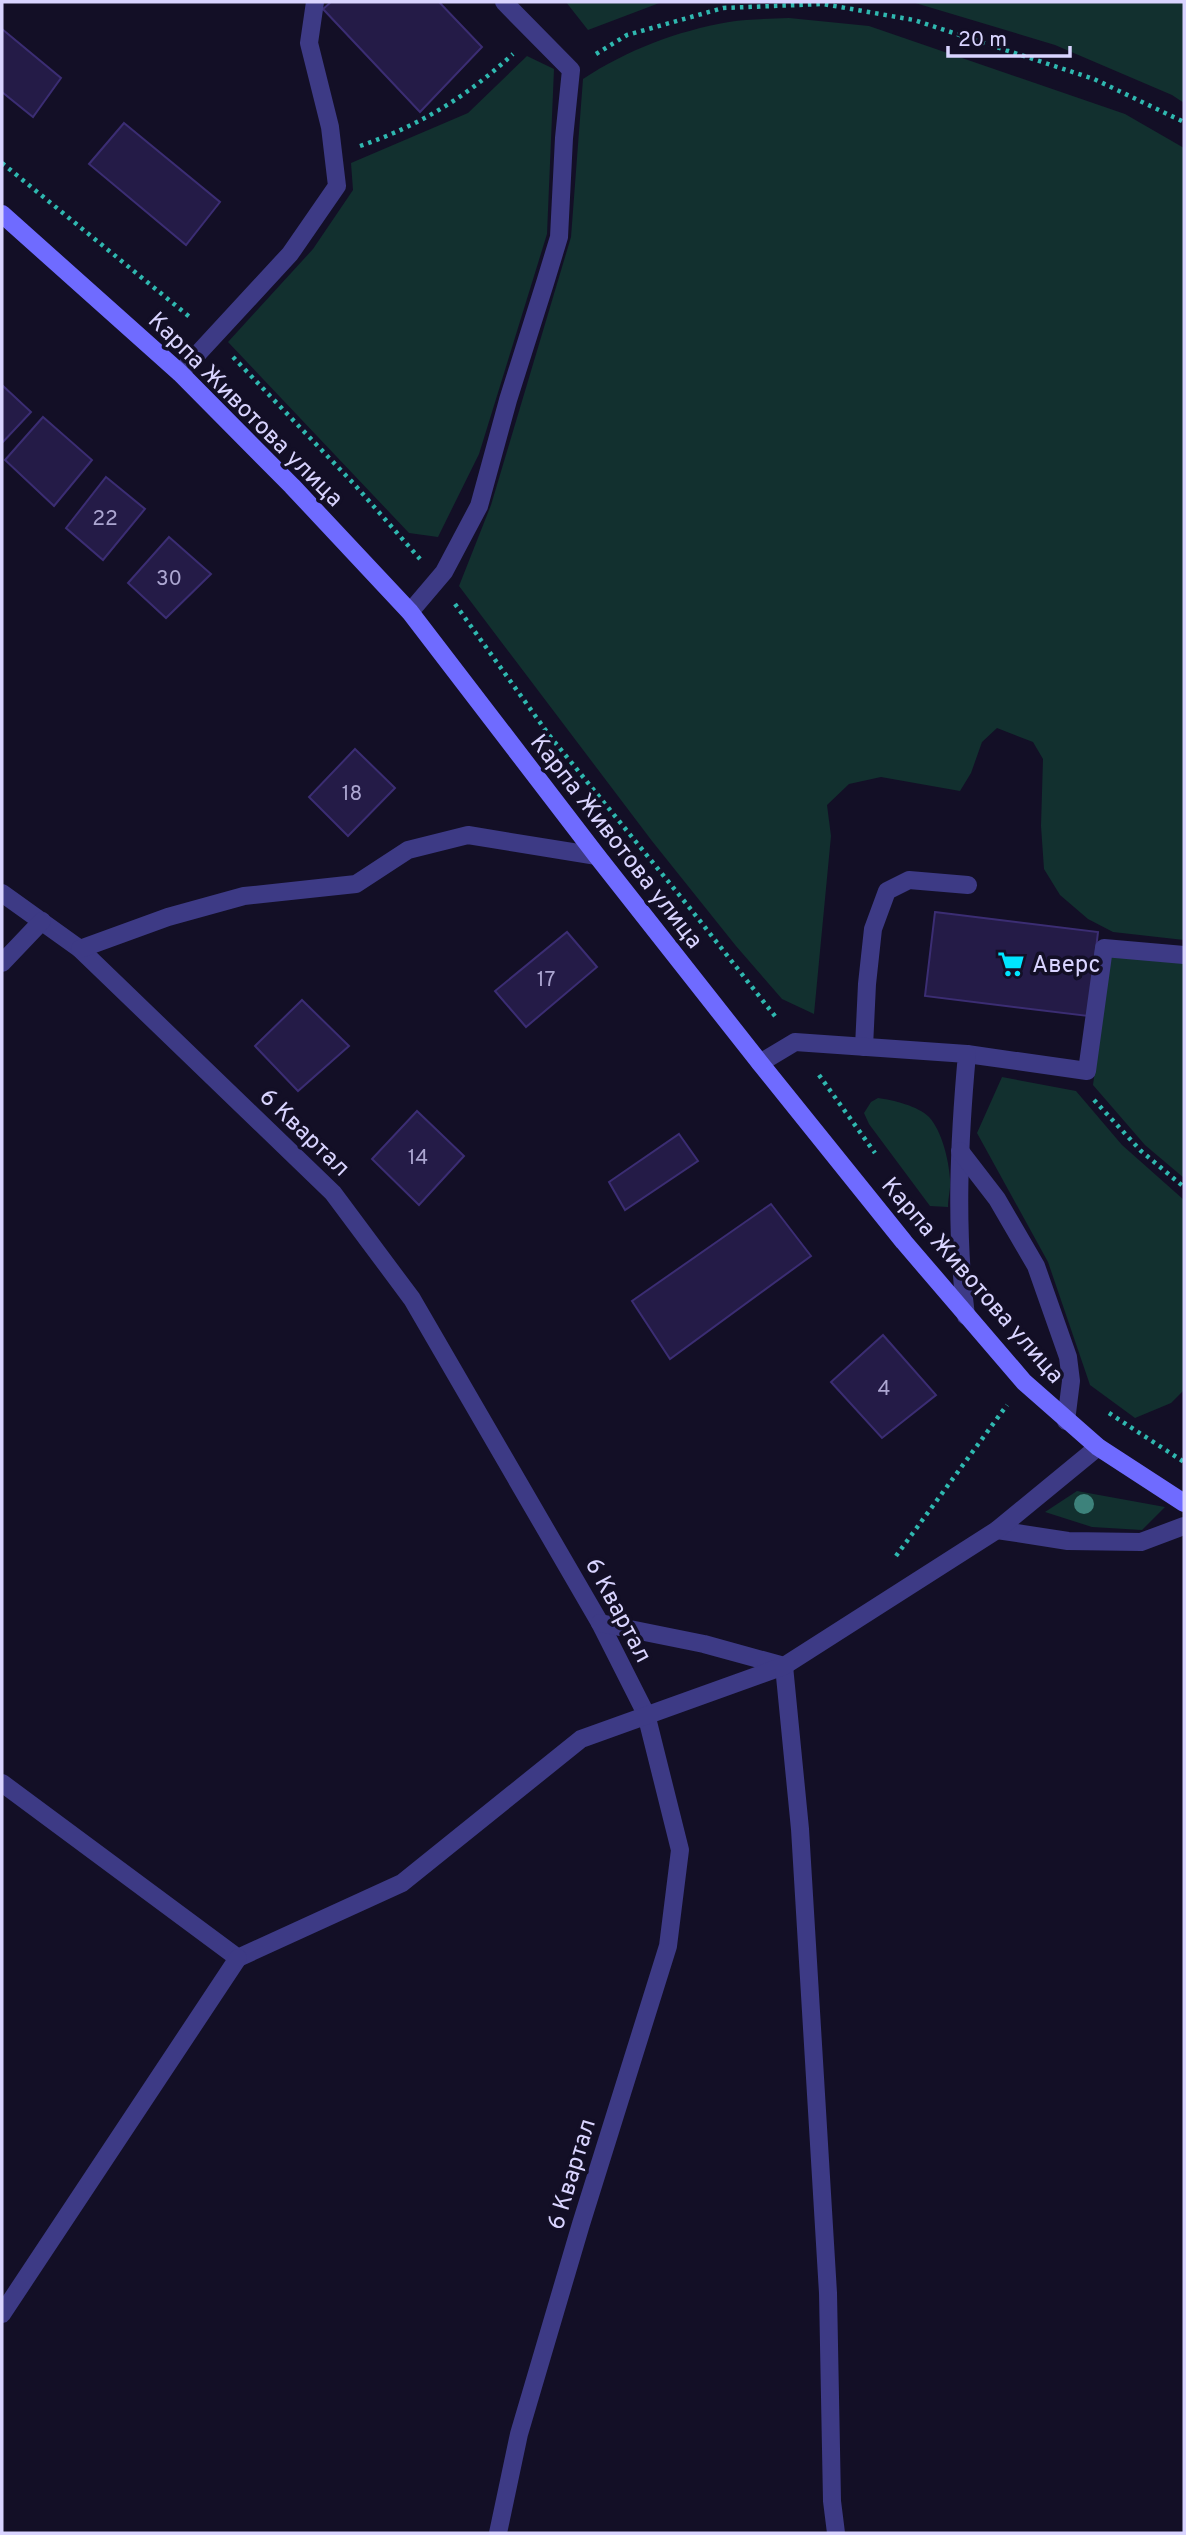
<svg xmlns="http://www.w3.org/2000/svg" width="1186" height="2535" font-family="Overpass,sans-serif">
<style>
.green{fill:#12302f}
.building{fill:#241b47;stroke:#3b2d73;stroke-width:2}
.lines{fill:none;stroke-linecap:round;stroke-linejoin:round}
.path{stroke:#2fb8b0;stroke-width:4.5;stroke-dasharray:3.5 5;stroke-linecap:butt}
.minor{stroke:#3d3a85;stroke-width:18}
.secondary{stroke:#6f6bff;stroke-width:18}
.tree{fill:#3d827b}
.labels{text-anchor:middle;stroke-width:7;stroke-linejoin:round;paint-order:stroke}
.number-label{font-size:21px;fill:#aca6d1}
.street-label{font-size:24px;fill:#d9d4ff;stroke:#130f26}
.poi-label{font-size:24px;fill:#d9d4ff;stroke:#130f26;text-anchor:start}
</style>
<rect width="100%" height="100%" fill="#130f26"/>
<g class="green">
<path d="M566,2H662L588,30Z"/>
<path d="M912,2H1184V103L1172,95L1055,45Z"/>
<path d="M789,18L869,26L1125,114L1184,148V940L1113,932L1088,919L1060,895L1044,869L1041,826L1043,759L1033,742L997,728L982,742L971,773L960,791L881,777L849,784L827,805L831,836L814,1014L782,999L736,946L652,841L459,586L491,505L571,237L583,79C627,50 677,31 729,22C748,19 769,19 789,18Z"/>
<path d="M527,56L554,69L547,234L479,454L438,537L409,533L228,342L313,249L353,190L351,163L468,113Z"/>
<path d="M1111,955L1184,962V1178L1145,1145L1093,1085Z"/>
<path d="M1002,1077L1076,1091L1122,1145L1184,1200V1390L1171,1403L1135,1418L1090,1385L1048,1262L977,1133Z"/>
<path d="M878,1098C893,1100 918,1106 929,1117C942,1131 949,1161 950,1179C951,1188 948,1198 948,1207L930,1206L869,1124L864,1113L871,1102Z"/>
<path d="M1077,1491L1165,1507L1142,1530L1092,1527L1045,1512Z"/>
</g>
<g class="building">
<path d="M331,2H439L482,47L420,112L323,9Z"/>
<path d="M2,29L61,78L33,117L2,92Z"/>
<path d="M124,123L220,202L186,245L89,164Z"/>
<path d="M2,385L31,412L2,443Z"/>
<path d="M43,417L92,460L54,506L5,460Z"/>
<path d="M106,477L145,509L103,560L66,528Z"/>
<path d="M169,537L211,574L166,618L128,583Z"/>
<path d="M355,749L395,788L348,836L309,797Z"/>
<path d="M935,912L1098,932L1088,1016L925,996Z"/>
<path d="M567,932L597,967L526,1027L495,991Z"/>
<path d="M302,1000L349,1046L298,1091L255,1046Z"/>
<path d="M417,1111L464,1156L419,1205L372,1159Z"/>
<path d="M679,1134L698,1161L625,1210L609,1182Z"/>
<path d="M771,1204L811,1256L670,1359L632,1301Z"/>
<path d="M883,1335L936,1395L882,1438L831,1382Z"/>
</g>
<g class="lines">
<g class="path">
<path d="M596,54L627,35L723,8L823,4L914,20L1094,79L1184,122"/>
<path d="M360,146C421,125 466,97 513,54"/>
<path d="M2,163L191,318"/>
<path d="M233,357L354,484L420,559"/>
<path d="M455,604L549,735L689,907L778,1020"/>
<path d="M819,1075L875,1153"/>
<path d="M1094,1100L1141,1151L1184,1187"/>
<path d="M1109,1413L1184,1462"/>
<path d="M896,1556L1007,1405"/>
</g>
<g class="minor">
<path d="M180,373L290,254L337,186L330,127L309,43L315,2"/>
<path d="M410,612L444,572L479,506L508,400L545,283L559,237L564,138L571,70L504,2"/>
<path d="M2,893L80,949L333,1193L412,1299L600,1623L646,1714L680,1850L668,1946L581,2224L519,2434L498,2533"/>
<path d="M80,949L168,917L244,896L356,884L408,850L468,835L597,856"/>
<path d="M2,963L42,921"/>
<path d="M864,1047L867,984L873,929L887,891L909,880L968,885"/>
<path d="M967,1054L1087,1071L1104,948L1184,955"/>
<path d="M760,1063L795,1042L967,1054C959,1141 955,1229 966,1316"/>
<path d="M960,1151L997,1199L1036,1266L1068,1357L1071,1381L1066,1421"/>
<path d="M997,1530L1068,1541L1141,1542L1184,1526"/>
<path d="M600,1623L704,1644L784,1666L800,1829L828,2293L832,2501L836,2533"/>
<path d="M2,1783L238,1958L402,1883L581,1739L784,1666L997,1530L1098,1447"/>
<path d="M2,2314L238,1958"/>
</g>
<path class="secondary" d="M2,214L180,373L292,486L410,612L597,856L760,1063L904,1242L1024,1382L1098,1447L1184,1503"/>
</g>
<circle class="tree" cx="1084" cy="1504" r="10"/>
<defs>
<symbol id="supermarket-bare" viewBox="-9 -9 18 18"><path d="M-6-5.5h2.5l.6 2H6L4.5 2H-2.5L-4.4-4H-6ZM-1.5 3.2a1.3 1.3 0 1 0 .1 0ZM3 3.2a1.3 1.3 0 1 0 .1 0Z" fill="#00e5ff" stroke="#130f26" stroke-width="2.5" paint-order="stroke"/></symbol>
</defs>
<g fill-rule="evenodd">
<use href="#supermarket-bare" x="992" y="945" width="38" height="38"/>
</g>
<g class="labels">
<g class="number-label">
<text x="105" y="525">22</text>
<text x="169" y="585">30</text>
<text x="352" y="800">18</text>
<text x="546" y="986">17</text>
<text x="418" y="1164">14</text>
<text x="884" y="1395">4</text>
</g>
<g class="street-label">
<text transform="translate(246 409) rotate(45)" y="8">Карпа Животова улица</text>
<text transform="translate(617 841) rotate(52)" y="8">Карпа Животова улица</text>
<text transform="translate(305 1132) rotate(44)" y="8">6 Квартал</text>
<text transform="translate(973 1280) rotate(49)" y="8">Карпа Животова улица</text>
<text transform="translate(619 1610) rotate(62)" y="8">6 Квартал</text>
<text transform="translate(571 2174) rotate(-73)" y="8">6 Квартал</text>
</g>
<g class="poi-label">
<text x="1032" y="972">Аверс</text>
</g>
</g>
<rect width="1186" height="2535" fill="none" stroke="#d9d4ff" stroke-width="7"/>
<path d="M948 46v10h122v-10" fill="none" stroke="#d9d4ff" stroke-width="3.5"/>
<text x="958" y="46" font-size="21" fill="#d9d4ff" stroke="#130f26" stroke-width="5" paint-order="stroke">20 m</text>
</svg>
